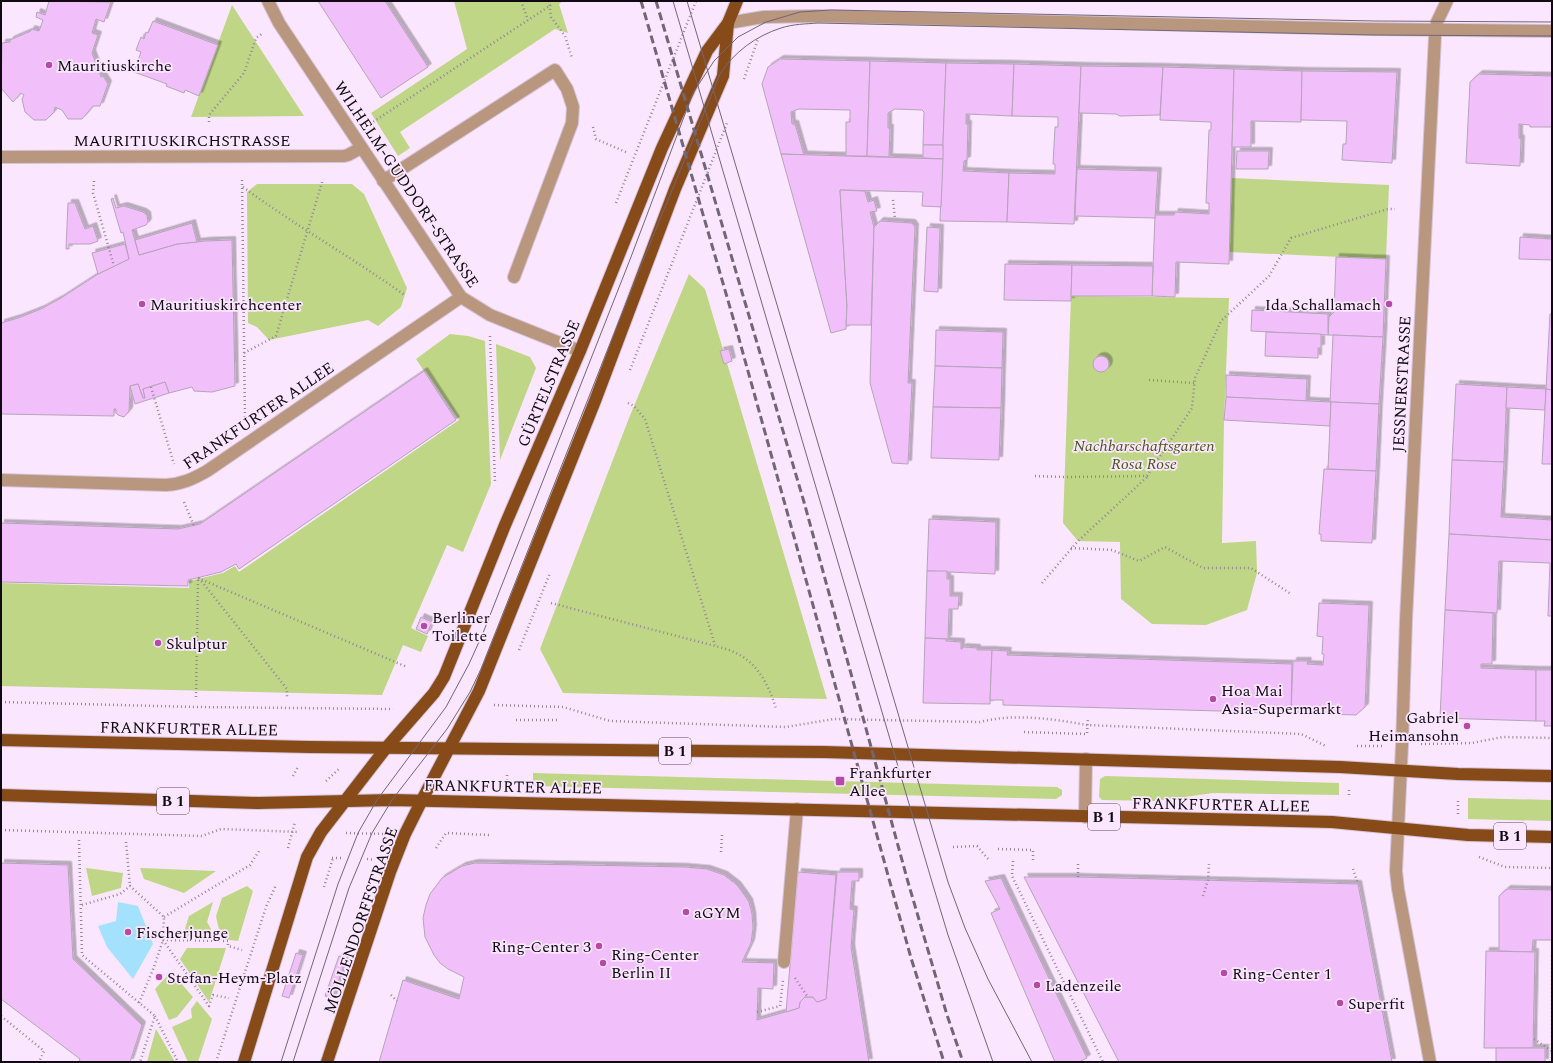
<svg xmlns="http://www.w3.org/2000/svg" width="1553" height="1063" font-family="Spectral,serif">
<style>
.green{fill:#bed686}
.water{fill:#a4e1fc}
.building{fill:#f1bffa;stroke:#b6a3ba;filter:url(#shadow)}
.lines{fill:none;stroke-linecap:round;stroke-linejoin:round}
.minor-casing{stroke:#d5c3d9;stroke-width:14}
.major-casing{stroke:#d5c3d9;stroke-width:14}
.path{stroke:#948597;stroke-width:2.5;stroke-dasharray:1 3;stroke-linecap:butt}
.minor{stroke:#b9967e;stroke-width:12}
.major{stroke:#874b1a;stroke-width:12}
.tram{stroke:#726675;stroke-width:1}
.rail{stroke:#726675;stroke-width:3;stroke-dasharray:8 4;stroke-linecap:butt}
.poi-dot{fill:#b74aa9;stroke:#fbe6ff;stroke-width:1.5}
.labels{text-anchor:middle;stroke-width:3.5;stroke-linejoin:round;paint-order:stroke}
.shield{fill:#fbe6ff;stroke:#564b58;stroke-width:1}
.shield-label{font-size:15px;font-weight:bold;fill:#100911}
.poi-label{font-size:16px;fill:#100911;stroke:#fbe6ff;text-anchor:start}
.street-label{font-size:16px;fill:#100911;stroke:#fbe6ff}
.park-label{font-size:16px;font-style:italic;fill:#475718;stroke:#fbe6ff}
</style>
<defs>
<filter id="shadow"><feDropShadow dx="3.5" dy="-3.5" stdDeviation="0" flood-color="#0004"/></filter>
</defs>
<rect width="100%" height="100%" fill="#fbe6ff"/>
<g class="green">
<path d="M454,1H563L559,4L568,33L555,29L400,132L410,148L398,156L371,113L467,49Z"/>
<path d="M232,5L304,116L191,117Z"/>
<path d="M1231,178L1389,185L1386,259L1229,252Z"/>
<path d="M257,184H352L364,194L407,288L401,307L378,326L368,320L269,340L257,327L248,323L247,192Z"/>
<path d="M689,274L705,289L827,699L563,693L540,649L629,418Z"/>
<path d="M1071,296L1229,298L1224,420L1222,543L1256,541L1257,573L1247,610L1206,625L1152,624L1121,599L1120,542L1078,541L1063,523Z"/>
<path d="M450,334L468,336L485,341L491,484L463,552L447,545L411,628L428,636L421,652L403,645L382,695L1,686V583L189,588V581L223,573L235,566L239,572L459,420L425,370L424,371L416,359Z"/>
<path d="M496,344L530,357L536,368L500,460Z"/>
<path d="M533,773L1057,787L1062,790V795L1056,799L533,786Z"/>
<path d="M1105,776L1339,783V795L1213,793L1156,801L1102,800L1099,797L1100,779Z"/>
<path d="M1468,798L1552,800V821L1468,819Z"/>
<path d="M86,868L123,873L121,888L92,896Z"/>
<path d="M140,868L216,871L184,893L144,879Z"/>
<path d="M247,886L253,891L238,941L221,939L216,916L222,898Z"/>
<path d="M213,902L207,922L211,929L212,938L183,935L189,916Z"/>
<path d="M187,948H226L209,1002L180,959Z"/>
<path d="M171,972L193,997L177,1017L169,1020L155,989Z"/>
<path d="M197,1001L212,1019L198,1062H188L172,1027L192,1018L191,1009Z"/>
<path d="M156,1029L175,1062H147Z"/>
</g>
<path class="water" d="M118,902L138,906L153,944L133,979L107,947L98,926L116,921Z"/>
<g class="building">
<path d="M49,1L111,2L104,22L96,19L92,33L98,35L92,53L101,77L103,76L108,84L100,106H93L82,119H68L62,110L55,107L54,112L46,120H34L25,112L22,99L24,95L21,93L13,102L1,88L2,43L10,42V40L31,31V29L39,31L43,20L36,17L37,12L45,15Z"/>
<path d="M318,1H385L428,67L381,98Z"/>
<path d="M153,21L218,45L199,96L185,90L184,93L166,86L167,84L134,72L141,52L136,50L141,37L144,39L146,32L148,33Z"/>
<path d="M780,59L870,61L867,156H846V122H850V110L799,109L791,112L792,124H795L804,155L781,154L762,84L768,67Z"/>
<path d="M870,61L946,63L943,145H923L924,112L922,110L895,109L888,113V128H890L889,157L867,156Z"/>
<path d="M946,63L1014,64L1012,116L966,114V124H968L967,160L964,161L963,171L1009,173L1007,222L940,221Z"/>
<path d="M1014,64L1081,66L1074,224L1007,222L1009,173L1055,174V164H1053L1055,127H1058V117L1012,116Z"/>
<path d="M1081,66L1163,67L1160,115L1120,116L1116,114L1079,113Z"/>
<path d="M1163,67L1234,69L1229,264L1176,262L1175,297L1152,296L1155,215H1174L1175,212L1209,214V203H1206L1209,130H1211V122L1160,120Z"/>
<path d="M1234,69L1302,71L1301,122L1251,121V147H1232Z"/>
<path d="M1302,71L1397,72L1392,163L1342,160L1343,144H1346L1347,121L1301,120Z"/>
<path d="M1479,74L1552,76V127H1530V125L1519,124V138L1521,139L1520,166L1466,163L1470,82Z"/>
<path d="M923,145H943V159L923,158Z"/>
<path d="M1237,151H1269L1268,169H1236Z"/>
<path d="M781,154L943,159L941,207L922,206L923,192L840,190L847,306L846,329L831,333Z"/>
<path d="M1077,169L1158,171L1155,218L1075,216Z"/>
<path d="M840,190L865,191L868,202L874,200L877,211L870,212L874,227L871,325H846L847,306Z"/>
<path d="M113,198L116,208L124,206L143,212L147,215L148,222L146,225L132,230L139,255L177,244L205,241L232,240L235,386L212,392L194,391L192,387L169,393L165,382L143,389L145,398H143L138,384L130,386L129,411L124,417L118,415L116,413V409H114V416L1,414V323L18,318L41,309L61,298L98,274L129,259L123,232L121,233L111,199Z"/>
<path d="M68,203H75L85,229L93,226L98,241L90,244H69V249H66Z"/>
<path d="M880,221L912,223L915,227L908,383H912L908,464L892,463L870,383L874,227Z"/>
<path d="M192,223L197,242L177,244L139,255L135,240Z"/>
<path d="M927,227L940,228L938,292L924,291Z"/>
<path d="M1520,237L1552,239V260L1519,259Z"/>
<path d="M125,244L129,259L98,274L92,253Z"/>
<path d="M1336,257L1386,259L1383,337L1328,335L1329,317L1334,312Z"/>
<path d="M1005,264L1072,265L1071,301L1004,300Z"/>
<path d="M1072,265L1153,266L1152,296H1071Z"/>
<path d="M1252,310L1328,314V335L1251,331Z"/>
<path d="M1550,314H1552V390L1546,389Z"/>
<path d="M936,330L1003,332L1002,368L935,366Z"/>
<path d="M1266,332L1321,334V348H1318V358L1265,356Z"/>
<path d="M1333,335L1383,337L1379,404L1330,402Z"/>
<path d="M729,349L732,361L724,364L720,351Z"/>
<circle cx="1101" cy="364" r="8"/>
<path d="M935,366L1002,368L1001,408L933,407Z"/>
<path d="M424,371L456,420L239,569L236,564L221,572L188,580V586L1,582V523L178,529L200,524Z"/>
<path d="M1226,375L1307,379L1306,401L1226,397Z"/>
<path d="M165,382L169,393L135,404L130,386L138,384L143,398H145L143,389Z"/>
<path d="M1456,384L1507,387L1504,462L1452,460Z"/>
<path d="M1507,387L1546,389L1545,410L1506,408Z"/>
<path d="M1546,389L1552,390V464H1542Z"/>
<path d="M1226,397L1331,402L1330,426L1224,420Z"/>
<path d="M1331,402L1379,404L1376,471L1328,469Z"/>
<path d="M933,407L1001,408L999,460L931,458Z"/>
<path d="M1452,460L1504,462L1501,517L1552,520V540L1449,534Z"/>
<path d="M1324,469L1376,471L1372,543L1321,541V534H1319Z"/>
<path d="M929,519L996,522L995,574L927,571Z"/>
<path d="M1449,534L1552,540V616H1548L1550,563L1499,561L1497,613L1445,610Z"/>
<path d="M927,571H947V579H950V596H959L958,609H949L948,639L925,638Z"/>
<path d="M1319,603L1369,605L1365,707L1356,715L1291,713L1293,661H1308L1307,664L1323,665L1324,654H1322L1323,637L1317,636Z"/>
<path d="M1445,610L1493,613L1492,664H1481V668L1536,670V721L1440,718Z"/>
<path d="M421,617L432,622L427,634L416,629Z"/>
<path d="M925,638L946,639V641L961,642V649H962L963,647L977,648V650H992L990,704L923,703Z"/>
<path d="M992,650L1008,651L1007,655L1292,664L1291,713L1003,705V700H990Z"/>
<path d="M1536,670H1552V726H1544L1545,721H1536Z"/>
<path d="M1,863L68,865L73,959L142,1025L130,1062H79L80,1059L1,999Z"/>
<path d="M475,863L685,867L707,869L724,875L737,885L745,896L749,902L752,914L753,928L751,943L742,962L774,963L773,989L758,988L757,1020L799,1008L800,1002L805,997H813L817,1002L826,999L837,872H859V881H852L850,909L854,910L851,947L869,1062H379L403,980L459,999L464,977L448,969L440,963L434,955L425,937L423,918L426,905L430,894L442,878L462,866Z"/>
<path d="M798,872L836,875L826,999L817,1002L813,997H805L800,1002L799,1008L786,1012Z"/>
<path d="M1024,877H1078L1358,884L1392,1062H1119Z"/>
<path d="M1001,878L1087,1058L1079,1062H1055L991,913L1000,909L985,881Z"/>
<path d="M1507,889L1552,890V940H1533L1532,952L1499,951V896Z"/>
<path d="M1486,951L1535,952L1533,1048H1484Z"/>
<path d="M296,953L303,955L289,998L282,996Z"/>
<path d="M339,956L346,958L333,998L325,996Z"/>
<rect x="1496" y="1048" width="49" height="14"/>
</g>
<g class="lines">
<defs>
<g id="minor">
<path d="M268,1L279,23L461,297L490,315L580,351"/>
<path d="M728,23L764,17L816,16L1370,29L1552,31"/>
<path d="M1,157L344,156L348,155L361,148"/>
<path d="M383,181L555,70L567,89L573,107L572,123L514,277"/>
<path d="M1,480L166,485C182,484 193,479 207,471L461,297"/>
<path d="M1085,817L1086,759"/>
<path d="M784,962L797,809"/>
<path d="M1430,1062L1398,889L1396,871L1402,745L1406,620L1435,36L1437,22L1447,1"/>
</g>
<g id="major">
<path d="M1,740L310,747L824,752L1340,767L1458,774L1552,776"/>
<path d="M1,795L258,803L392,800L1332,822L1468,835L1552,837"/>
<path d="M244,1062L307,857L321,832L386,748L434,693L444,677L505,525L580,351L662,148L707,51L728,23L737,1"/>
<path d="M327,1062L390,872L405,834L422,800L479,691L595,401L675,189L723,76L728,23"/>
</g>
</defs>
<use href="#minor" class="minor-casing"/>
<use href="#major" class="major-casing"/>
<g class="path">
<path d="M521,1L528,20"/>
<path d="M549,1L551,17L565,36L572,58"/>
<path d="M744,79L758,39"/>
<path d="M209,122V115L244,73L256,38L263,33"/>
<path d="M370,124L551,5"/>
<path d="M593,127L596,139L628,153"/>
<path d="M242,180L245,420"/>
<path d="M94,181L93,193L114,266"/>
<path d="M243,187C296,226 353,258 406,296"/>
<path d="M893,200L895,219"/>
<path d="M616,203L696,1"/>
<path d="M490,336L495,483"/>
<path d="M244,353L276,336L323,179"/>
<path d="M630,370L727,123"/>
<path d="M1149,380L1194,383"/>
<path d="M151,387L174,464"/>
<path d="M628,403L634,406L645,419L715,645"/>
<path d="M1035,476L1065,477L1147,476L1192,408L1195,378L1221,321L1269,276L1291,238L1388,209H1395"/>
<path d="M184,502L194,526"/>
<path d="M1071,548L1112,550L1139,561L1165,547L1203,568H1251L1291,594"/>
<path d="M198,578L407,667"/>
<path d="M199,578L287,689V699"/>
<path d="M1042,583L1078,541L1147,477"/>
<path d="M551,603L715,646C723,648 731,650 738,654C759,665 770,688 776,709"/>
<path d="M519,650L550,573"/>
<path d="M196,697L198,578"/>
<path d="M1,702L196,707L393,709"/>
<path d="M494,705L563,707L610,721L786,727L834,719L980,722C1015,713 1053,719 1087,725L1301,734L1326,746"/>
<path d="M516,720H559"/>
<path d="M1024,732L1087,734L1088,718"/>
<path d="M1421,744L1472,743L1503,737L1552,738"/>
<path d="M1357,746H1382"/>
<path d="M293,776L298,767"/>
<path d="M326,781L340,768"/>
<path d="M507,784V773"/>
<path d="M1349,795V787"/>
<path d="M1458,814V798"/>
<path d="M1,830L202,836L221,829L299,832"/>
<path d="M346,833L385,834"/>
<path d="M79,840L82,955L155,1016L140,1062"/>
<path d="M126,842L130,886"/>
<path d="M953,847L977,846L989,860"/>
<path d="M288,848L295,822"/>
<path d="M436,848L446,833L489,835"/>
<path d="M998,849L1033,850V861"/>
<path d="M721,852L722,835"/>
<path d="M1479,857L1505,867L1552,868"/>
<path d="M332,858H341"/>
<path d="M367,859L375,860"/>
<path d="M1013,861L1012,876L1103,1062"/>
<path d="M1353,869L1358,884"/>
<path d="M1078,877V862"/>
<path d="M324,887L333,858"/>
<path d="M1203,896L1208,880L1209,864"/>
<path d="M82,905L120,894L130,886L164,917"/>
<path d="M164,917L250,865L259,851"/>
<path d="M163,940L209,1006L213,995L229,998"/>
<path d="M163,940L228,941V946L242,950"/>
<path d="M795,978L807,996"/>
<path d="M391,995L397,1001"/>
<path d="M139,1003L154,967L163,940L164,917"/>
<path d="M757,1012L780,1006L783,980"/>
<path d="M1,1016L44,1051L39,1062"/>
<path d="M155,1016L178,1062"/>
<path d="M1534,1039L1552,1051V955"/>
<path d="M216,1062L266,907L276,885"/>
<path d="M1552,1062V1051"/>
</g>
<use href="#minor" class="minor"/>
<use href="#major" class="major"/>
<g class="tram">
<path d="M673,1L932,882L948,935L993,1062"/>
<path d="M687,1L948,882L965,928L988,979L1032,1062"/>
<path d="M281,1062L338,884L358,833L377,800L446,707L469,664L483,633L631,257L693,93L714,61L738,37L766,22L800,12L831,10L1375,21L1552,22"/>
<path d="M293,1062L349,888L372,833L392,800L447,729L470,692L481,669L642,263L720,74C734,52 756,36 781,28C793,24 806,24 818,23L1374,35L1552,36"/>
</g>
<g class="rail">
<path d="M641,1L736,328L911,958L944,1062"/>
<path d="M656,1L804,502L908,882L947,1015L963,1062"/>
</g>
</g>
<g class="poi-dot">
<circle cx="49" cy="65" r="4"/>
<circle cx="142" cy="304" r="4"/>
<circle cx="1389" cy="304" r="4"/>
<circle cx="424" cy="626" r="4"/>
<circle cx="158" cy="643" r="4"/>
<circle cx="1213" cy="699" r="4"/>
<circle cx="1467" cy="726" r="4"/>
<rect x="835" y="776" width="10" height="10" rx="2"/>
<circle cx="686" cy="912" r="4"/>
<circle cx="128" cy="932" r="4"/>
<circle cx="599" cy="946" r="4"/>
<circle cx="603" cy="963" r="4"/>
<circle cx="1224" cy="973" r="4"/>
<circle cx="159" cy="977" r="4"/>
<circle cx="1037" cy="985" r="4"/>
<circle cx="1340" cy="1003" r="4"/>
</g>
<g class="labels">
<g class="shield">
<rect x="659" y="738" width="32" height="26" rx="3"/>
<rect x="157" y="788" width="32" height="26" rx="3"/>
<rect x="1088" y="804" width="32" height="26" rx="3"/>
<rect x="1494" y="823" width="32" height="26" rx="3"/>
</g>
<g class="shield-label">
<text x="675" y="756">B 1</text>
<text x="173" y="806">B 1</text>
<text x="1104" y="822">B 1</text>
<text x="1510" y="841">B 1</text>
</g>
<g class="poi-label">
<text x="57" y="71">Mauritiuskirche</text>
<text x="150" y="310">Mauritiuskirchcenter</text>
<text x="1381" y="310" text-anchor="end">Ida Schallamach</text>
<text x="432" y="623">Berliner<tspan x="432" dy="18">Toilette</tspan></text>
<text x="166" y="649">Skulptur</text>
<text x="1221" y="696">Hoa Mai<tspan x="1221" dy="18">Asia-Supermarkt</tspan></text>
<text x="1459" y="723" text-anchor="end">Gabriel<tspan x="1459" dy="18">Heimansohn</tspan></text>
<text x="849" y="778">Frankfurter<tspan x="849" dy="18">Allee</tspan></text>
<text x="694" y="918">aGYM</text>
<text x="136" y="938">Fischerjunge</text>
<text x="591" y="952" text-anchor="end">Ring-Center 3</text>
<text x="611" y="960">Ring-Center<tspan x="611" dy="18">Berlin II</tspan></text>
<text x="1232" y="979">Ring-Center 1</text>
<text x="167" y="983">Stefan-Heym-Platz</text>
<text x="1045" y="991">Ladenzeile</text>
<text x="1348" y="1009">Superfit</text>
</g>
<g class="street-label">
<text x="182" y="146">MAURITIUSKIRCHSTRASSE</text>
<text transform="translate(407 184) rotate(56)" y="6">WILHELM-GUDDORF-STRASSE</text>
<text transform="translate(548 383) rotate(-67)" y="6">GÜRTELSTRASSE</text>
<text transform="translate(1401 384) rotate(-87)" y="6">JESSNERSTRASSE</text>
<text transform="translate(258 415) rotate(-34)" y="6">FRANKFURTER ALLEE</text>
<text transform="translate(189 728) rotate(1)" y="6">FRANKFURTER ALLEE</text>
<text transform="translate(513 786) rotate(1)" y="6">FRANKFURTER ALLEE</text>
<text transform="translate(1221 804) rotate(1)" y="6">FRANKFURTER ALLEE</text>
<text transform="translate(360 920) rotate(-71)" y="6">MÖLLENDORFFSTRASSE</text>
</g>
<g class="park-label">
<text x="1144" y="451">Nachbarschaftsgarten<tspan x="1144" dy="18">Rosa Rose</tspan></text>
</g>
</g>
<rect width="1553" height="1063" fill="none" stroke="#100911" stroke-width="4"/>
</svg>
